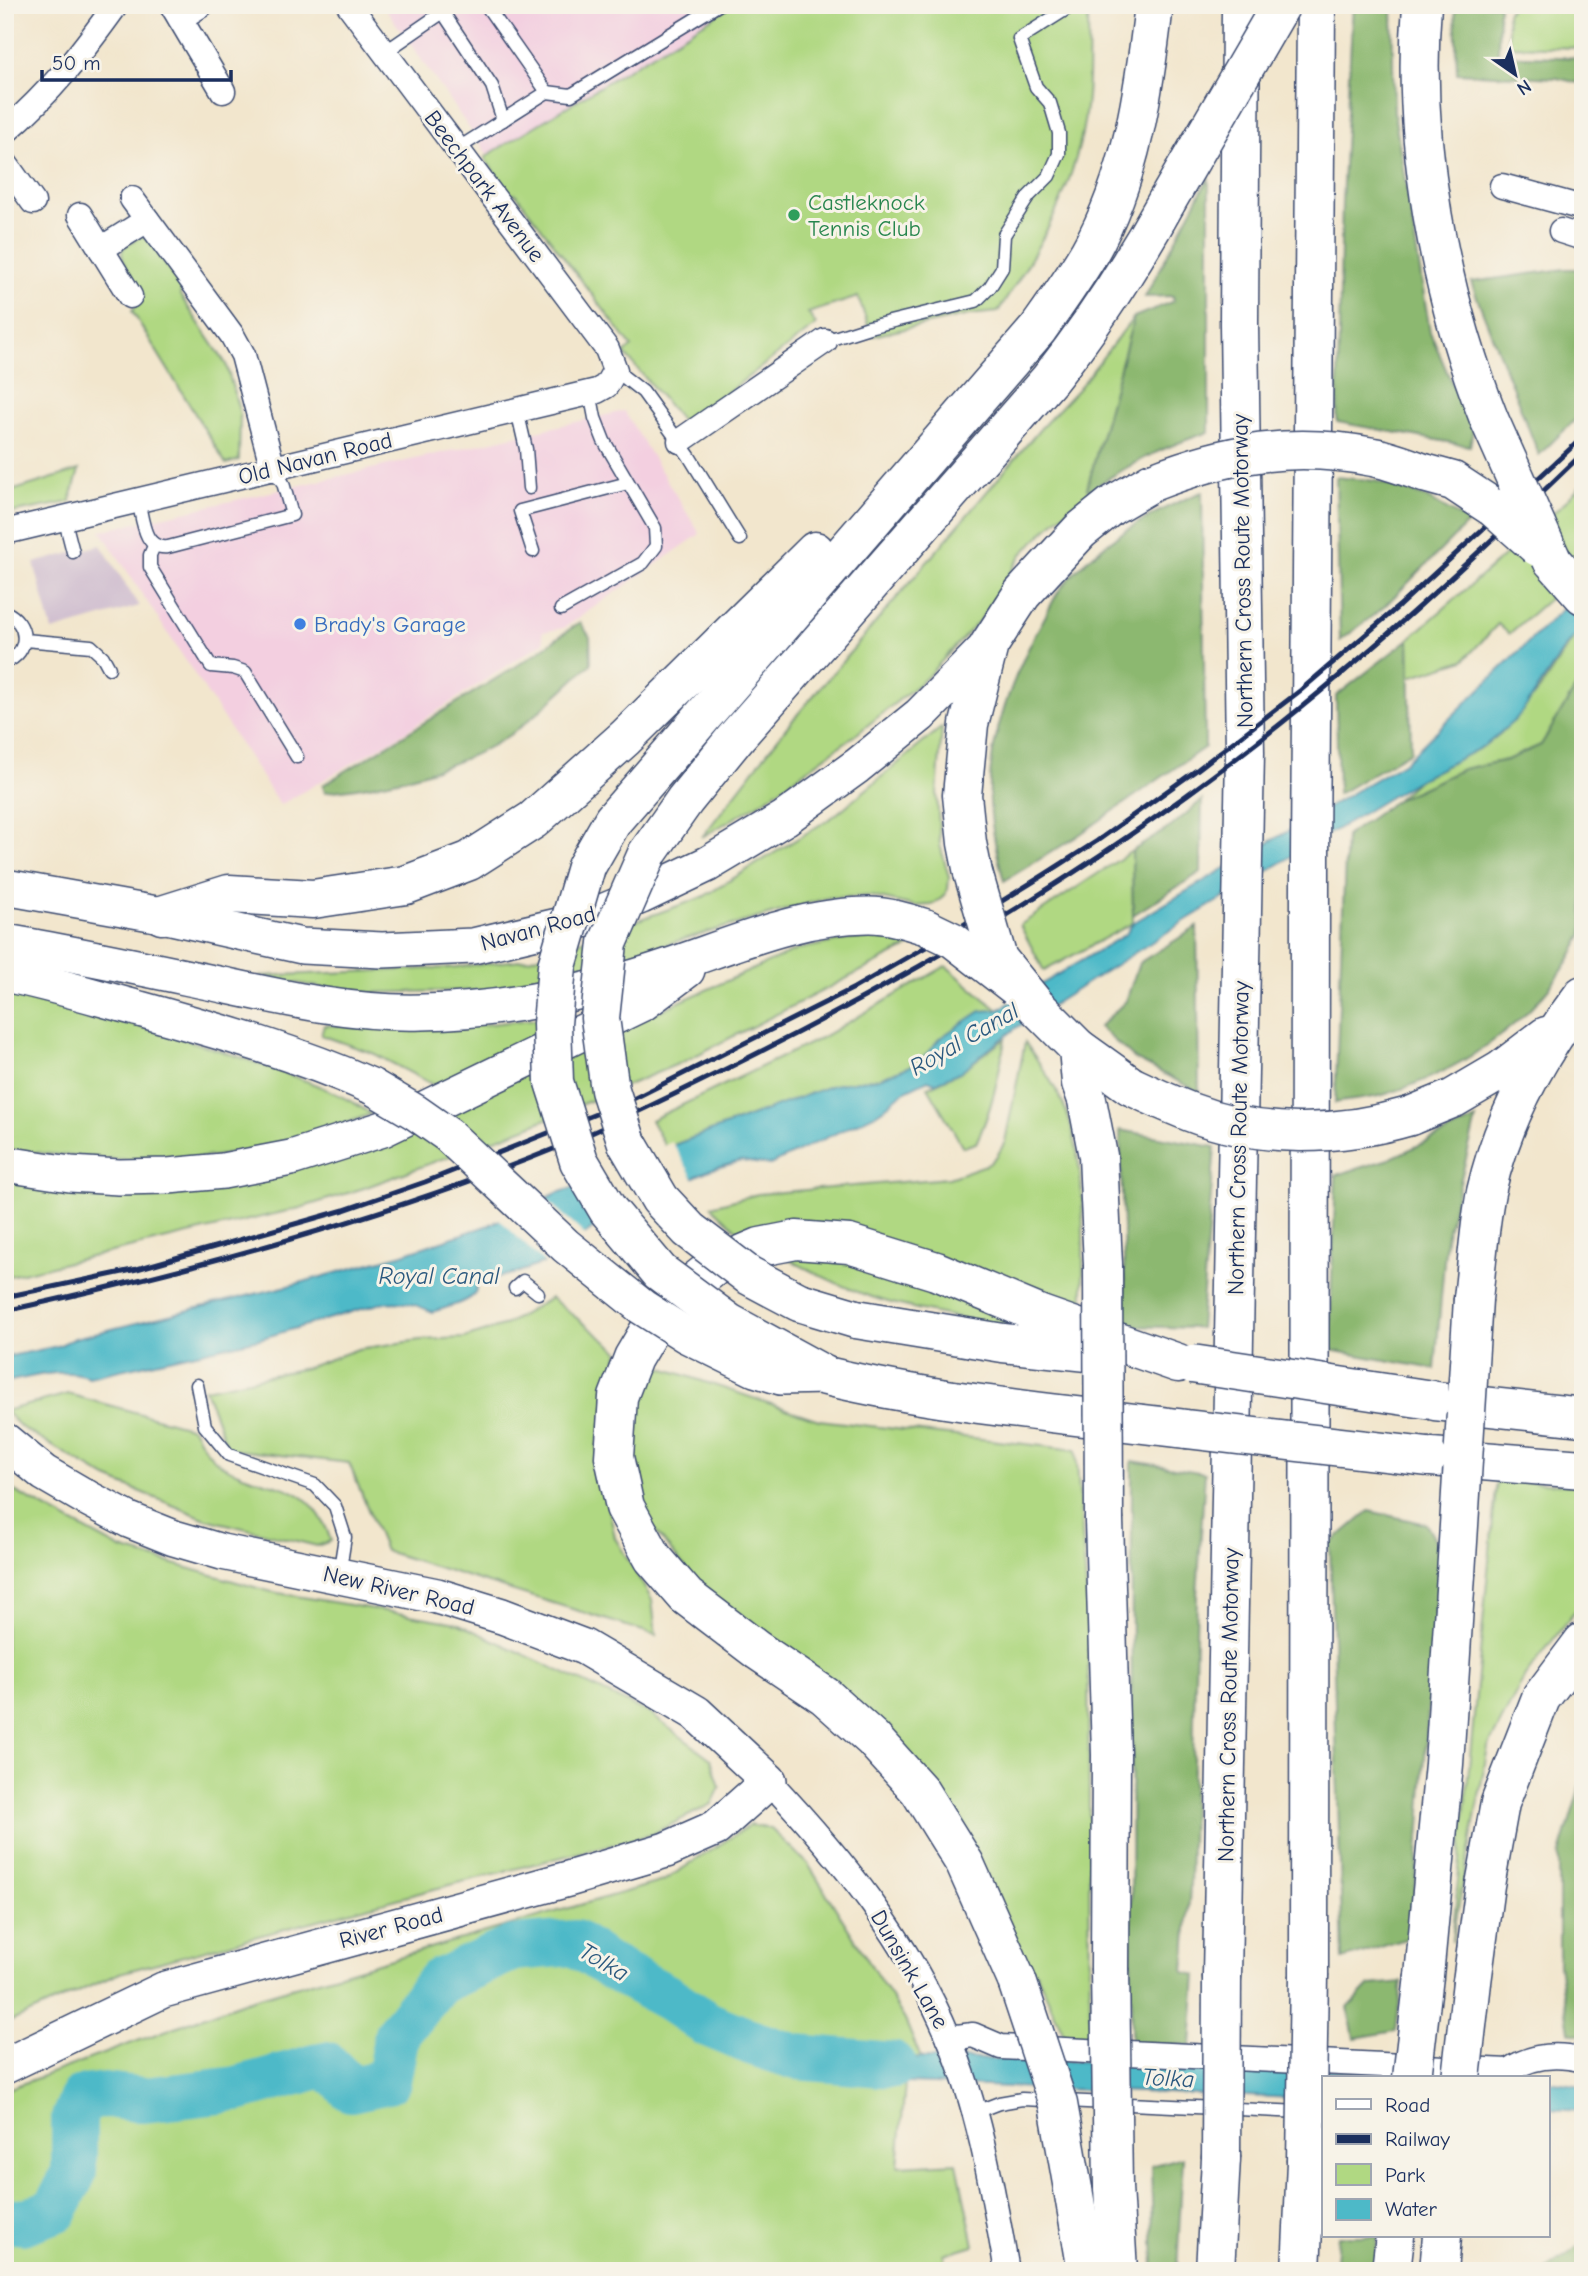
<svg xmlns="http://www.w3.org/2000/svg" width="1588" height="2276" font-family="'Comic Neue',sans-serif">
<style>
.built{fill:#f3cfe0}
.industrial{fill:#cfbdcf}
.green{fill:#b0d882;stroke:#668470;stroke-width:2}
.forest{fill:#8cb870;stroke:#547467;stroke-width:2}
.water{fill:#4db9c8;stroke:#347493;stroke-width:2}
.pier{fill:#f2e6cd}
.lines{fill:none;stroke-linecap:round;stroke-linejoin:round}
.river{stroke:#4db9c8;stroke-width:46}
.lane-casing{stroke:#3b4a6f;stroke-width:15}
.street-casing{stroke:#3b4a6f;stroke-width:27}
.secondary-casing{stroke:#3b4a6f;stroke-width:38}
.highway-casing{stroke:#3b4a6f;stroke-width:41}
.lane{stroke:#fff;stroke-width:12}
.street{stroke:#fff;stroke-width:24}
.secondary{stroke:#fff;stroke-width:35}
.highway{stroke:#fff;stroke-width:38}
.rail{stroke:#1b2f5e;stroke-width:5}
.secondary-bridge-casing{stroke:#3b4a6f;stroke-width:38;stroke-linecap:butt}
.highway-bridge-casing{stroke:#3b4a6f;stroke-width:41;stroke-linecap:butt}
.secondary-bridge{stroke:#fff;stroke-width:35}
.highway-bridge{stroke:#fff;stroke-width:38}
.leisure-dot{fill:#2e9e5b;stroke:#f7f3e8;stroke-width:2.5}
.shop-dot{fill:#3f7fe0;stroke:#f7f3e8;stroke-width:2.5}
.labels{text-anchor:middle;stroke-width:6;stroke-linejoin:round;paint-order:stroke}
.street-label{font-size:23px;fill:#1b2f5e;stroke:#f7f3e8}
.leisure-label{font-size:23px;fill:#27864d;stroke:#f7f3e8;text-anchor:start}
.shop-label{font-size:23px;fill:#366cbe;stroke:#f7f3e8;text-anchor:start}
.water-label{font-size:24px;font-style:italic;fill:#2a587e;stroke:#f7f3e8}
</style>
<rect width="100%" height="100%" fill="#f7f3e8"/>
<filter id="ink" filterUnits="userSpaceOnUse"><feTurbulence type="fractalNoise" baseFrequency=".0143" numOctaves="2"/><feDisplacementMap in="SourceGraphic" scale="14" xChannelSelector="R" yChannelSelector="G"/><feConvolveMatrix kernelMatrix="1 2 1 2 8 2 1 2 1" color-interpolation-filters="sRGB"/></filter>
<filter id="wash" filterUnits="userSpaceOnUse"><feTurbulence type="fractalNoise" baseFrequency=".00686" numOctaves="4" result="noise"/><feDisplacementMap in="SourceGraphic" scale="28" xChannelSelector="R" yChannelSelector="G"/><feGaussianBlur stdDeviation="1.57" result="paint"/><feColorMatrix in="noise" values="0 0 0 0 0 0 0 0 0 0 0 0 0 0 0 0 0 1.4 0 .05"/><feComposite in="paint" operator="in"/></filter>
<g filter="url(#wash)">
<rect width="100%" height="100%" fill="#f2e6cd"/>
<g class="built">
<path d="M383,5H733L488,155Z"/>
<path d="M624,411L700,534L564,628L542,632L544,642L394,739L280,805L101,531Z"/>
</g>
<path class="industrial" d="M101,545L139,606L52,631L34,563Z"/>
<g class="green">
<path d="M733,5H1088C1088,39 1090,74 1086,107C1078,184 1039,249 998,312L969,315L872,336L858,297L808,313L816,325L685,425L624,353L632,347L515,193L511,195L485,159L488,155Z"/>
<path d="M1513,5H1583V48L1509,46L1507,12Z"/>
<path d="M141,236L148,239L182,287L180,295L226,364L240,414L239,460L226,464L132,311L144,295C138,286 117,258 123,249C126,244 136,240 141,236Z"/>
<path d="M1134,317L1087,488L1094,492L1056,520L1022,554L981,619L926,678L858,733L762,802L702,837L786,728L1041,428L1078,389Z"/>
<path d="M79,470L70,502L5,514V493Z"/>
<path d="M1583,483V569L1509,634L1498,624L1464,660L1410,677L1409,639L1561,506Z"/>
<path d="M1576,634L1583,647V676L1541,745L1507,760L1463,769L1396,800L1418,780L1486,745L1501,733L1540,689Z"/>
<path d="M942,727L937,794L940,845L949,877L948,889L943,897L932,905L915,906L870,896L827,898L507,990L351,993L259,976L447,968L529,959L703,897L834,816Z"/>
<path d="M1132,851L1133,923L1044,971L1020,925Z"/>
<path d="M876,937L910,946L685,1061L525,1128L364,1188L300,1208L5,1277V1179L177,1189L627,1025L799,949L845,940Z"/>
<path d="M946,966L998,1010L981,1011L940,1038L919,1063L879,1078L833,1085L666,1148L651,1120L821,1038Z"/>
<path d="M5,990C94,1013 182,1036 268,1067C304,1080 340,1092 371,1114C321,1133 269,1150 215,1156C145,1165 75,1157 5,1149Z"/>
<path d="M543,1018L542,1034L435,1086L375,1054L321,1035L324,1025L402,1029L481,1025Z"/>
<path d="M1005,1039C999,1075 992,1110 976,1143L963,1147L928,1087L960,1072Z"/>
<path d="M1025,1042C1039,1063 1054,1083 1064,1106C1089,1163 1082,1252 1083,1314L749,1241L711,1206L758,1194L949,1178L989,1164L997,1156L1005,1142Z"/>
<path d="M780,1255H840L1073,1336C1011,1327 949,1318 888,1302C850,1292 815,1273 780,1255Z"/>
<path d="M551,1298L619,1351L597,1447L615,1538L652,1600L656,1635L385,1551L349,1463L228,1449L205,1389L306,1368L358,1349L420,1340L464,1338L503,1326Z"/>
<path d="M648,1363L819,1420L1076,1450L1088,1614L1090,2037H1065L1036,1972L1025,1976L974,1855L714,1604L642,1515L628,1457L630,1405Z"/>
<path d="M68,1394L193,1428C200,1441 207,1454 219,1463C264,1493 310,1473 331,1541L317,1546L206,1519L107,1478L22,1428L5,1411Z"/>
<path d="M1497,1479L1583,1486V1606L1573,1614L1525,1676L1488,1747L1452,1942Z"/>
<path d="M5,1486L121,1549L272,1592L457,1623L649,1713L711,1759L720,1787L712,1804L650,1835L438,1888L120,1973L5,2024Z"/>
<path d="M750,1825L771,1829L808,1864L905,2020L921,2058L907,2060L898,2166L957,2163L974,2245L944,2254L945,2271H5V2090L246,2001L663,1881Z"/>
</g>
<g class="forest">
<path d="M1353,5H1392L1394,113L1430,332L1457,395L1474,424L1470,446L1337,422L1342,201Z"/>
<path d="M1455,5H1499L1498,55L1583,58V84L1557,78L1457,73Z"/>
<path d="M1209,177V432C1165,446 1128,464 1091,490L1087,489L1134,317L1174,301L1173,296L1145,297Z"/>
<path d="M1565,269H1583V412L1539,455L1471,282Z"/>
<path d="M1336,477L1376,481L1421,495L1469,522L1384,607L1340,641Z"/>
<path d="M1202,492L1205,747L1076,837L1004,881C995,848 988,814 990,781C992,726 1019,662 1046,615C1051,606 1055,595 1062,587C1098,542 1149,513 1202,492Z"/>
<path d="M580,622L590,637L591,664C566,686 541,712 514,732C463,768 386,786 325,792L323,785L531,657Z"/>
<path d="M1409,639L1411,751L1338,794L1336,696Z"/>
<path d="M1583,676V934C1545,1015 1467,1070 1383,1095C1368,1099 1351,1100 1335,1103L1346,836L1396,800L1463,769L1507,760L1541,745Z"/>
<path d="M1202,800L1201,872L1133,915L1132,851L1172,826Z"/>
<path d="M1197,927L1199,1092L1135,1059L1099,1027L1126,1001L1139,963Z"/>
<path d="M1476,1119L1446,1238L1435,1369L1329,1350L1336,1175L1389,1159Z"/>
<path d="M1120,1130L1215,1147L1200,1328L1126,1326Z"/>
<path d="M1132,1461L1205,1473L1197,1595L1190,1887L1184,1972L1196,1975L1191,2045L1131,2044Z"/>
<path d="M1369,1511L1426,1524L1440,1549L1412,1937L1343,1959L1330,1544Z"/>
<path d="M1583,1776V2035L1569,2032L1559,1965V1857Z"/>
<path d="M1402,1982L1396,2031L1354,2038L1348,2008L1370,1985Z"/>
<path d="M1183,2157L1177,2271H1154L1151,2166Z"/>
<path d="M1338,2236H1378L1374,2271H1335Z"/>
<path d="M1583,2244V2271H1544Z"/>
</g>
<g class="water">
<path d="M1583,589V628L1566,646L1527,705L1515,720L1486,745L1418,780L1188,919L1016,1028L960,1072L935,1083L928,1080L903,1092L880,1112L770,1165L741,1161L709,1170L607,1218L550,1261L513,1274L476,1281C476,1285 477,1289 475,1293C471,1302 442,1309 432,1312C414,1303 402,1301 382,1303L259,1339L89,1377C62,1367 33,1377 5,1382V1357L58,1346L75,1338L296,1284L403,1254L489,1225L557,1193L588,1183L666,1148L833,1085L879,1078L919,1063L940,1038L981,1011L998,1010L1126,934L1133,923L1406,761Z"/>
<path d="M837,2051L907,2060L921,2058L988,2059L1190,2064L1464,2078H1324V2099L908,2083L831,2072Z"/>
<path d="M1548,2081L1583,2086V2111L1548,2109Z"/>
</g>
<g class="pier">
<path d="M672,1142L695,1181L609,1221L587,1180Z"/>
<path d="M543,1196L587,1237L547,1266L497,1217Z"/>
</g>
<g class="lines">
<path class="river" d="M5,2220L23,2222L56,2210L74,2172V2118L82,2098L105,2095L144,2100L237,2089L326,2064L351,2089L388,2081L397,2034L438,1982L513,1948L575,1943L609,1966L667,1997L707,2024L753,2043L796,2057L894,2065"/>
</g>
</g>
<g filter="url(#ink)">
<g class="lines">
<defs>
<g id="lane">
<path d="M438,5L492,86L503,120"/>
<path d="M385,52L443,12"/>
<path d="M547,92L571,95L718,5"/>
<path d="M457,149L547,92L486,5"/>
<path d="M825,341L869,327L976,301L990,287L1002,268L1004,235L1029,196L1049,176L1059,154V133L1050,103L1036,87L1019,39L1073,5"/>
<path d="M615,370L643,392L689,456L740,539"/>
<path d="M517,410L526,449L529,488"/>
<path d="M138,500C143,519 143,550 168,547L292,515L283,483L273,469"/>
<path d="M64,517L73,552"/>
<path d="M154,546L150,555V567L211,666L233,668L245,672L297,757"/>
<path d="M533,551L520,511L628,483"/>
<path d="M561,609L643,563L656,546L655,528L604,441L595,418L590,392"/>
<path d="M5,612C29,622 31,653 5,662"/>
<path d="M25,640L91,646L103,657L109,668"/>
<path d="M515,1288L523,1281L538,1293"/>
<path d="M197,1385L205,1426L229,1455L315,1485L335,1506L345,1537L339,1575"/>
<path d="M973,2113L999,2103L1022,2099L1302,2112"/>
</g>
<g id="street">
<path d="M172,5L223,91"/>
<path d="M180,18L201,5"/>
<path d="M5,132C52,91 80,55 116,5"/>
<path d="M5,163L33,202"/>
<path d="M1502,186L1583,208"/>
<path d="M132,199L232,335L243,355L273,469"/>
<path d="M80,215L130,296"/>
<path d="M1561,231L1583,238"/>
<path d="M101,249L147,220"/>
<path d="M680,441L825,341"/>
<path d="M5,532L597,391L606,386L615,370L607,349L349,5"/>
<path d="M769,1781C841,1858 908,1939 949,2038C980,2111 993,2193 1007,2271"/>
<path d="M949,2038L973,2035L1001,2047L1508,2071C1531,2055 1556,2053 1583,2060"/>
</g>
<g id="secondary">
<path d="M5,887L162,915L302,946L382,950L473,946L583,920L641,896L708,864L785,818L857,766L920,715L989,645"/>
<path d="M5,942C78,954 151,970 223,985C288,999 355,1014 422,1012C494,1011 566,997 635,977C712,955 788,915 869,915C888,915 907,921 926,927"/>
<path d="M5,974C49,983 92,996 136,1008C215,1030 295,1052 371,1086"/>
<path d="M5,1164L70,1174L119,1177L168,1176L223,1171L291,1158L383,1129L643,1003L687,970"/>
<path d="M5,1441L44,1473L87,1498L129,1520L174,1538L222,1552L437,1596L502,1616L584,1647L696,1713L769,1781L716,1828L666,1850L568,1879L163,1990L5,2066"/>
</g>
<g id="highway">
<path d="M1422,5C1411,142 1439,292 1489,419"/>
<path d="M1424,473L1453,481L1494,508"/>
<path d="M1552,560L1583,595"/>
<path d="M647,854L685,800L737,736L1049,380C1095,322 1131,266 1167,201"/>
<path d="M586,867L613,820L1038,329C1055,305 1073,280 1089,253C1132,178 1144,91 1154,5"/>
<path d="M973,873L967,843L962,795L969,724L989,645L1022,594L1080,531L1111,506L1152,482"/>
<path d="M162,915L229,894L313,899L406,885L469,861L533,820L625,738L815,551"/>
<path d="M1036,1006L1078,1048L1131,1086"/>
<path d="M1078,1048L1081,1083L1087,1100L1098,1156L1103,1265"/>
<path d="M1410,1116L1454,1098L1500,1071L1546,1036"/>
<path d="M1473,1299C1477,1264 1479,1227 1486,1192C1502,1120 1539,1053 1583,995"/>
<path d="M856,1319L1003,1343L1107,1354"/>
<path d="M826,1376C944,1404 1066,1414 1186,1429"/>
<path d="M1435,1401L1583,1417"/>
<path d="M1431,1457L1583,1469"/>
<path d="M1104,1520L1111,1755L1110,1968"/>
<path d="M1309,1975L1310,856L1316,5"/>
<path d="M1222,1976L1245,752L1239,324L1241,5"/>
<path d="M1424,1976L1444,1764L1456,1574"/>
<path d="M1017,1981L965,1864L919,1790L873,1739L825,1696L757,1650L686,1596L653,1558L625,1507L614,1457L618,1397L633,1358L656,1319L681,1293L715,1266L760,1247L796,1240L849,1244L936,1271L1041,1315L1178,1363"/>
<path d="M1472,1982L1485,1885L1500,1803L1541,1698L1583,1642"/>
<path d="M1113,2187L1118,2271"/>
<path d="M1073,2189L1087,2271"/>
<path d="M1215,2271L1221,2158"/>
<path d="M1301,2271L1306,2162"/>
<path d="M1391,2271L1395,2236"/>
<path d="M1439,2271L1442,2236"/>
</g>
</defs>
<use href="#lane" class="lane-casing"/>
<use href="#street" class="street-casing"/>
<use href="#secondary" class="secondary-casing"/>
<use href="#highway" class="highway-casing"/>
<use href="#lane" class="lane"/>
<use href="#street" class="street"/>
<use href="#secondary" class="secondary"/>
<use href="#highway" class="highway"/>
<g class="rail">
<path d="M5,1297L137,1269L344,1210L425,1182L631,1100L854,988L952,932L1044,875L1097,841L1198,769L1301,690L1399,606L1583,437"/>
<path d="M5,1311C196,1269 385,1218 566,1144C626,1119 683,1090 740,1062C918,973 1089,872 1247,750C1366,659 1475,557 1583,453"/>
</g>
<defs>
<g id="secondary-bridge">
<path d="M926,927L953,940L1015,988"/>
<path d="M371,1086L415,1112L448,1135L566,1246L642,1307L686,1335L755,1369L781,1377L826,1376"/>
</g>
<g id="highway-bridge">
<path d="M1167,201L1281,5"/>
<path d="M1489,419L1552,560"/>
<path d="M1152,482C1226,453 1293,441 1373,457C1390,460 1407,467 1424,473"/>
<path d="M1494,508L1538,547"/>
<path d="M647,854L608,943L600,1018L610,1090L627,1143L660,1199L689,1230L748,1275L799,1302L856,1319"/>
<path d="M586,867L557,966L552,1024L554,1082L579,1161L608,1210L660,1272L729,1323L826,1376"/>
<path d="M973,873L998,959L1036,1006"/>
<path d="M1131,1086C1150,1095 1170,1104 1190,1112C1260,1139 1339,1137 1410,1116"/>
<path d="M1103,1265L1104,1520"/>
<path d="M1192,1364L1432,1400"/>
<path d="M1186,1429L1428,1457"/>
<path d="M1456,1574L1473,1299"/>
<path d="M1110,1968L1113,2187"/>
<path d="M1017,1981L1058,2104L1073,2189"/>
<path d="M1412,2078L1424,1976"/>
<path d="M1461,2078L1472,1982"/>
<path d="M1221,2158L1222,1976"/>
<path d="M1306,2162L1309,1975"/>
</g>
</defs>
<use href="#secondary-bridge" class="secondary-bridge-casing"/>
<use href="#highway-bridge" class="highway-bridge-casing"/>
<use href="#secondary-bridge" class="secondary-bridge"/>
<use href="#highway-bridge" class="highway-bridge"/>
</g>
</g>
<circle class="leisure-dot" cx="794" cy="215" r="7"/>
<circle class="shop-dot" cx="300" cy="624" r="7"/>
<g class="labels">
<g class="street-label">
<text transform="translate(485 186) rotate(53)" y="8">Beechpark Avenue</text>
<text transform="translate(315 458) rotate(-14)" y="8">Old Navan Road</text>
<text transform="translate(1242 571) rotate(-91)" y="8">Northern Cross Route Motorway</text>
<text transform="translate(538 928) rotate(-15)" y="8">Navan Road</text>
<text transform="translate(1238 1138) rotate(-89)" y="8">Northern Cross Route Motorway</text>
<text transform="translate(399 1590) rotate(13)" y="8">New River Road</text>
<text transform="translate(1228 1705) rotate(-89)" y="8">Northern Cross Route Motorway</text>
<text transform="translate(391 1927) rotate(-15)" y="8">River Road</text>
<text transform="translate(910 1969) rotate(60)" y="8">Dunsink Lane</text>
</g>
<g class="leisure-label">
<text x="808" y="210">Castleknock<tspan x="808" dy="26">Tennis Club</tspan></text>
</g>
<g class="shop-label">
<text x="314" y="632">Brady's Garage</text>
</g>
<g class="water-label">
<text transform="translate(964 1039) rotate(-30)" y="8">Royal Canal</text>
<text x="439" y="1284">Royal Canal</text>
<text transform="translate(604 1962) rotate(30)" y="8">Tolka</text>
<text transform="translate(1168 2078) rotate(3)" y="8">Tolka</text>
</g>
</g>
<rect width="1588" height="2276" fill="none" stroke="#f7f3e8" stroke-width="28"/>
<rect x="1322" y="2076" width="228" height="161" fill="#f7f3e8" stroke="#9fa5b1" stroke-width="2"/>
<rect x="1336" y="2099" width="35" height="10" fill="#ffffff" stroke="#9fa5b1" stroke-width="2"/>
<text x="1385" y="2112" font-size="21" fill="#1b2f5e">Road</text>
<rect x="1336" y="2134" width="35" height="10" fill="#1b2f5e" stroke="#9fa5b1" stroke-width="2"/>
<text x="1385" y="2146" font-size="21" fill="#1b2f5e">Railway</text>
<rect x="1336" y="2164" width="35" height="21" fill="#b0d882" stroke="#9fa5b1" stroke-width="2"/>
<text x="1385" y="2182" font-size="21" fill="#1b2f5e">Park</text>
<rect x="1336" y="2199" width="35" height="21" fill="#4db9c8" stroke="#9fa5b1" stroke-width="2"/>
<text x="1385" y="2216" font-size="21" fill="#1b2f5e">Water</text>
<g transform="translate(1515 74) rotate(146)" stroke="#f7f3e8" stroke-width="5" paint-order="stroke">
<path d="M0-5L12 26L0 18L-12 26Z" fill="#1b2f5e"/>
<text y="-10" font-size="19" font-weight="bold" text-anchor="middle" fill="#1b2f5e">N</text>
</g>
<path d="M42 70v10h189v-10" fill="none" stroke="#1b2f5e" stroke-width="3.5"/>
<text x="52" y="70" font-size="21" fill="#1b2f5e" stroke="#f7f3e8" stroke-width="5" paint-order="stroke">50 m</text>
</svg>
